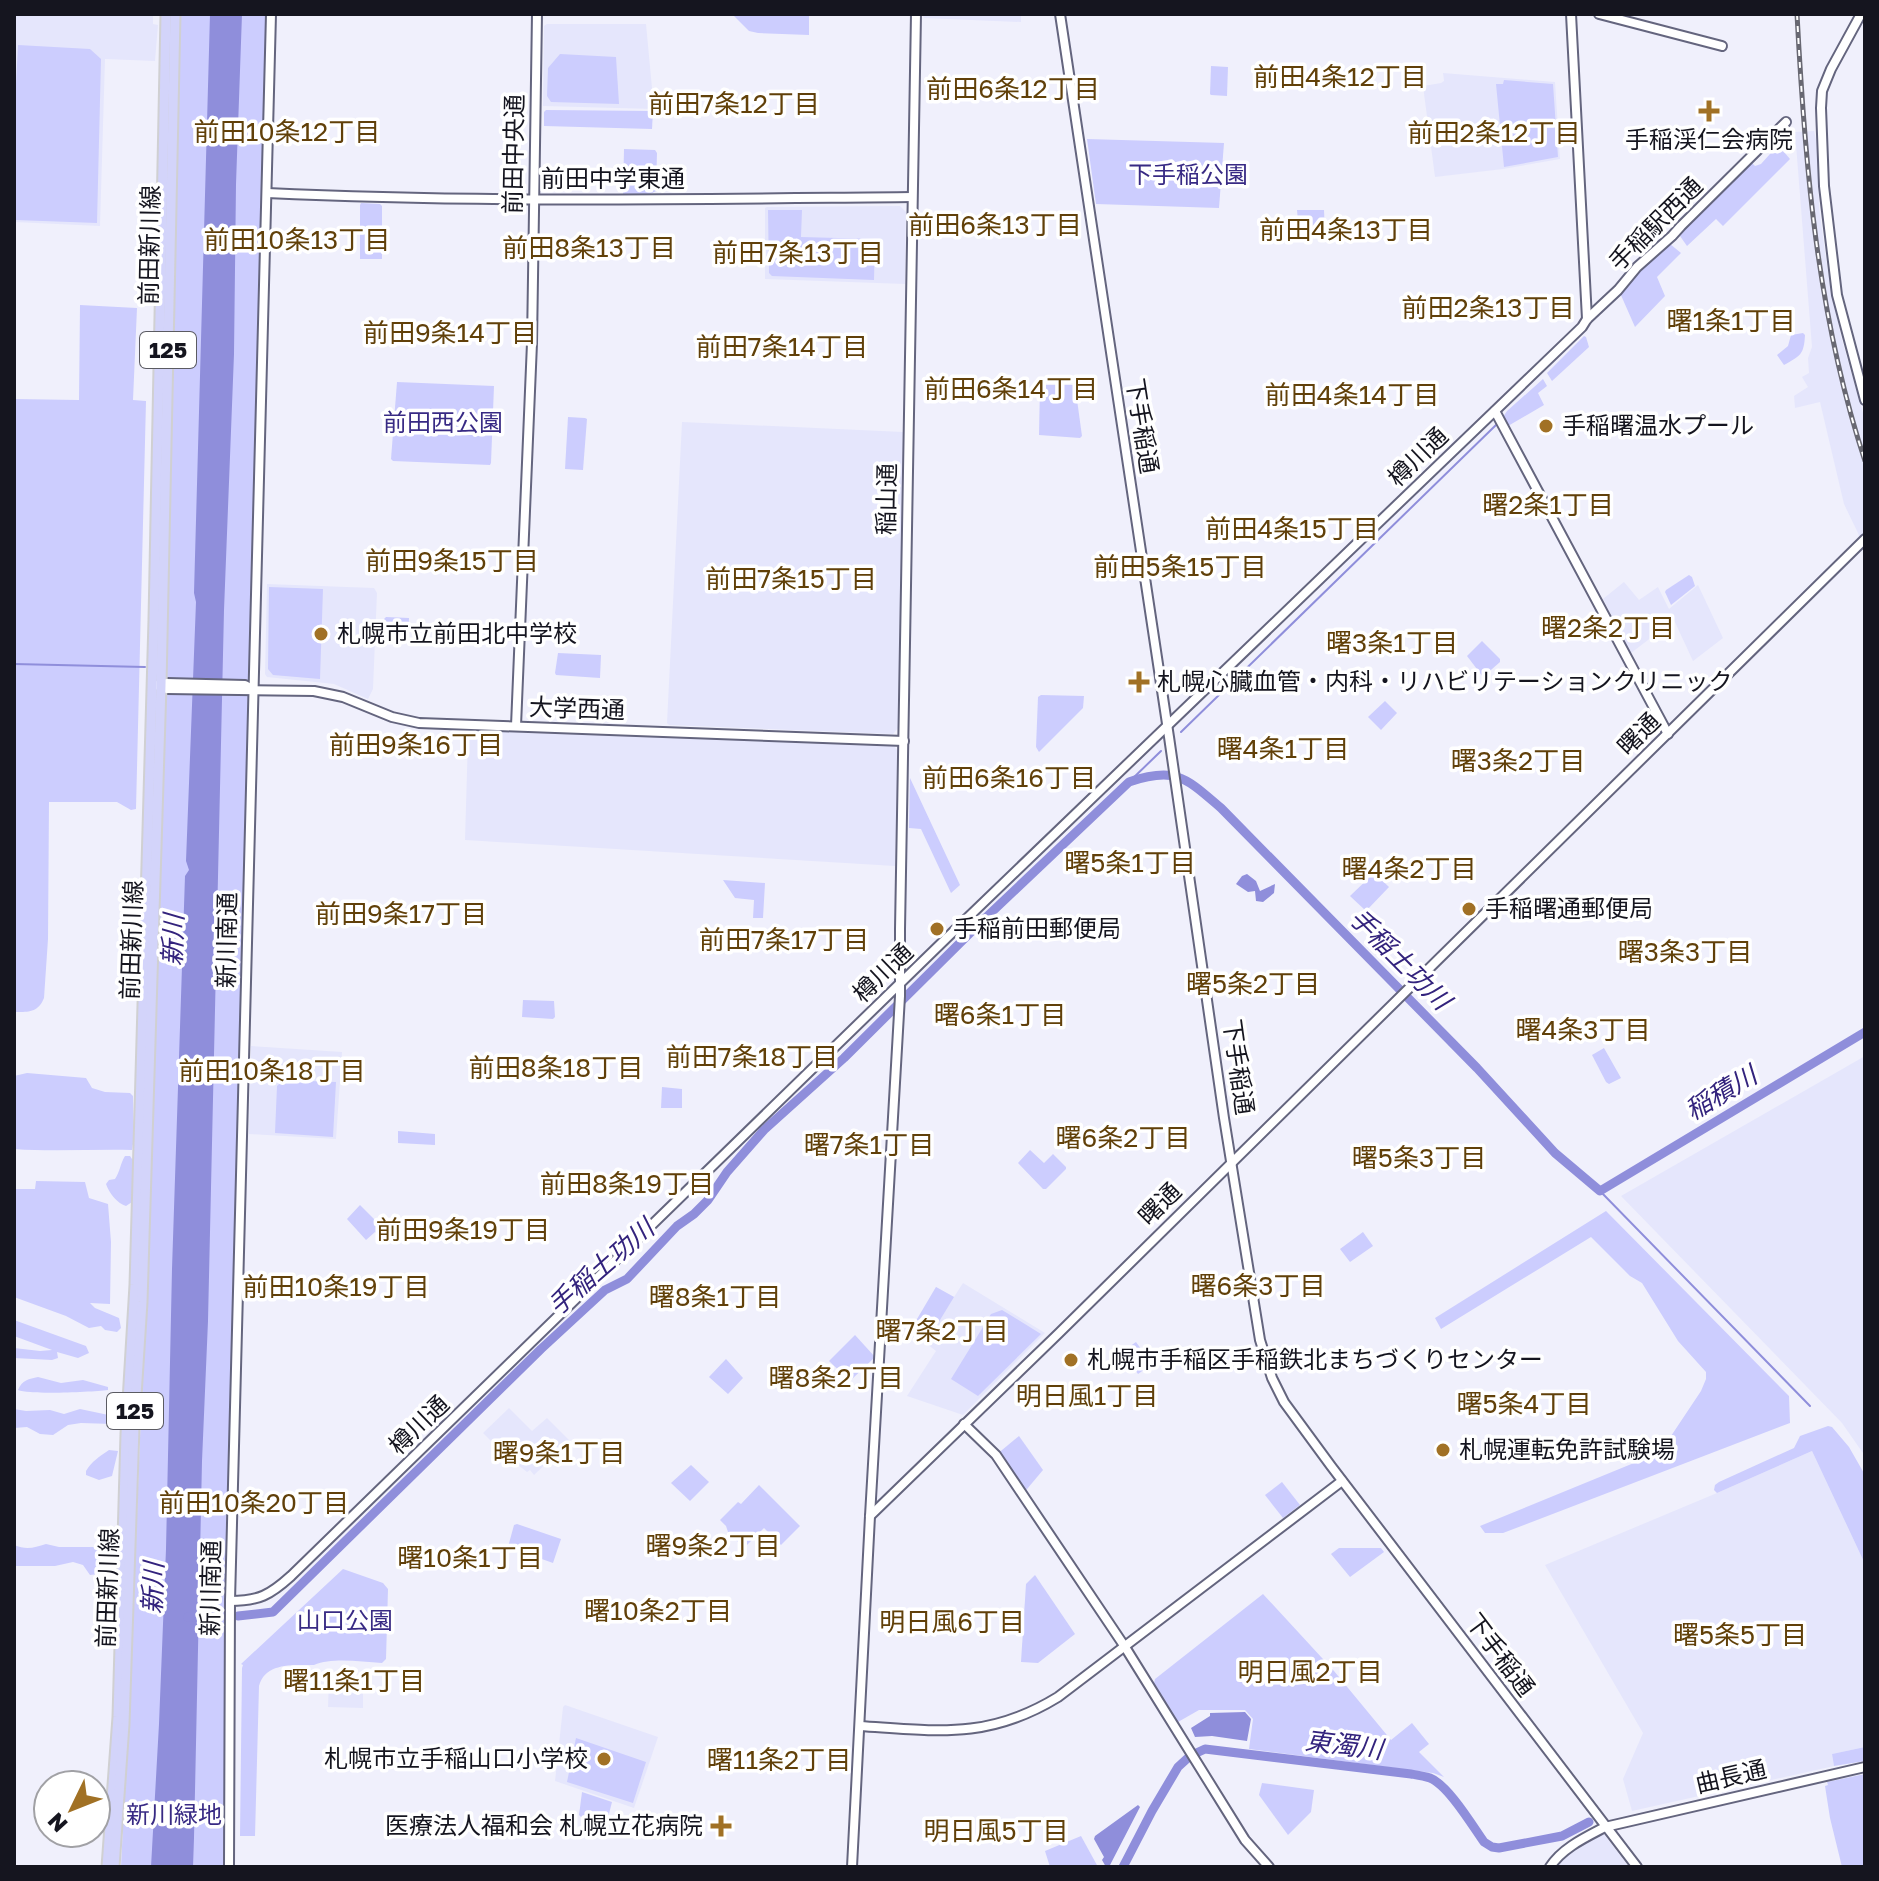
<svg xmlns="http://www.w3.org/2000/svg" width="1879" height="1881" font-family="'Golos Text','Noto Sans JP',sans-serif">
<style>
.built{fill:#e5e6fc}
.green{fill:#cccdfe}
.water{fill:#8f8edb}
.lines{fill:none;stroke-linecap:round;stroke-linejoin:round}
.stream{stroke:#8f8edb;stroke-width:2}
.river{stroke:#8f8edb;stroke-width:9}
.secondary-casing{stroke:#64657e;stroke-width:12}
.primary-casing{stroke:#d0d0d2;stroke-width:13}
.secondary{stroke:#fff;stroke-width:8}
.primary{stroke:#d3d4fa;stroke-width:9}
.rail-casing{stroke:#686872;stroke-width:5}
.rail{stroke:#fff;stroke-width:2;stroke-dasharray:6;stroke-linecap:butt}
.poi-dot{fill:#a17125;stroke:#fff;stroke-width:3}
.labels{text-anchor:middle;stroke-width:7;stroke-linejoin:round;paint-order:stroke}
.shield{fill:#fff;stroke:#5b5b62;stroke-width:2}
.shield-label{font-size:22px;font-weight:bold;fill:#15151f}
.poi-label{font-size:24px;fill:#15151f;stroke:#fff;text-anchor:start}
.street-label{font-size:24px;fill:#15151f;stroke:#fff}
.park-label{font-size:24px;fill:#382a84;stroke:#fff}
.neighbourhood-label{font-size:26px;fill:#614009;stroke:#fff}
.water-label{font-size:26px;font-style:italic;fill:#33237d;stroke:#fff}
</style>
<rect width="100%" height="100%" fill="#f0f0fc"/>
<g class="built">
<path d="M14,14H153V24L158,25L155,61L105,59L100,226L14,222Z"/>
<path d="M922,14H1021V22L924,18Z"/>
<path d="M547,24H646L654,109L543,106L544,26Z"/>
<path d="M1443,73L1555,82L1560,159L1503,169L1435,177L1423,86L1441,83L1444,81Z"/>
<path d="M1814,131L1817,144L1819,208L1827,266L1841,337L1865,420V554L1858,533L1844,504L1820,402L1795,408L1794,396L1808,387L1802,377L1809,373L1808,358L1812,347L1795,132Z"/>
<path d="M900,206L906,212L905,284L765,279V208L767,207Z"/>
<path d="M682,422L903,432L898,728L893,734L669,725L667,723Z"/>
<path d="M1624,582L1639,600L1658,587L1669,609L1698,585L1723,638L1693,661L1674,620L1631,653L1603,599Z"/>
<path d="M267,584L374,588L377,593L373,689L368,699L334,684L267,677L265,674Z"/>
<path d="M474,729L892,744L898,751L895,866L465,840L468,738H471V732Z"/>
<path d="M251,1046L342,1052L336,1139L249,1134Z"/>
<path d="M1865,1056V1456L1842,1423L1621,1196Z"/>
<path d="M963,1283L1045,1333L963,1415L907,1396L936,1351L910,1331L936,1287L954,1297Z"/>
<path d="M509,1408L532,1431L547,1418L570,1441L534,1475L530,1470L527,1472L513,1461L514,1459L509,1455L507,1457L483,1433Z"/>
<path d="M1812,1451L1865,1564V1747L1832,1754L1834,1766L1632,1811L1623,1779L1643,1733L1545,1565L1717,1493Z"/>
<path d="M333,1676L363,1677V1708L328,1707L329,1678Z"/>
<path d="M565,1705L658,1737L634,1808L555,1781L563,1707Z"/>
<path d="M1603,1833L1629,1867H1556L1561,1860L1585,1841Z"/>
</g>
<g class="green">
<path d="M180,14H268L227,1620L225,1867H121C152,1250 166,632 180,14Z"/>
<path d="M732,14H809V35L758,33L749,31Z"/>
<path d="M18,45L90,49L101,59L97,223L16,220L14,218V122Z"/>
<path d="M560,54L616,57L619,104L551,102L547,96L548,68Z"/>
<path d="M1211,66L1228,67L1227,96L1211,95L1210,94Z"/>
<path d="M1504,80L1553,84L1558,157L1504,167L1496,84H1503Z"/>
<path d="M546,110L653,111L652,129L544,126V112Z"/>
<path d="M1087,139L1224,143L1219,208L1096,204Z"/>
<path d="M1778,145L1790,159L1723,226L1716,219L1687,246L1680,236L1681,233L1751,162L1755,166L1761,164Z"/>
<path d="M624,149L655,150L657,153L656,191L650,194H623Z"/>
<path d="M361,203L380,204L382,206V259H360V205Z"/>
<path d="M768,210H802L801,237L875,239L874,280L772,276L769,273Z"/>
<path d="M1297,210H1324L1325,232L1323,234L1299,233Z"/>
<path d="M1670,244L1681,253L1657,277L1665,296L1635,327L1620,293L1651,257Z"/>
<path d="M80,305L137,308L133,400L146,401L136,809L131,810L117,802H49L48,939L44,998C38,1013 28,1012 14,1012V399L79,400Z"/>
<path d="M1803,333L1805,335C1804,355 1800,356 1784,365L1777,355L1788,346L1791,335Z"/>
<path d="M1584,336L1586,337L1589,347L1552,381L1547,373Z"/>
<path d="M1543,379L1547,386L1538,393L1544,405L1508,426L1503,417L1507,411Z"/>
<path d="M397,382L494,386L491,463L490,465L393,461L391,459Z"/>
<path d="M1040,385H1075L1082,436L1080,438L1039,435Z"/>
<path d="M568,417L585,418L587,419L583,470L565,469Z"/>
<path d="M1689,575L1692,577L1695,586L1671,605L1665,592L1666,590Z"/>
<path d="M269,587L323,589L320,679L273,675L268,669Z"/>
<path d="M386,617L409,618L408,639L385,638L384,637V619Z"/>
<path d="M1482,641L1500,659V662L1483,677L1467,656Z"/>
<path d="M558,653L601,655L600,678L556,675L555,673Z"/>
<path d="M1041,695L1084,696L1083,708L1039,752L1036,747L1038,697Z"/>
<path d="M1385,701L1397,713L1381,730L1368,717Z"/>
<path d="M910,778L960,885L951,893L921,829L909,828Z"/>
<path d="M1374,873L1389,887L1366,911L1350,896Z"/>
<path d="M723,880L765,883L763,918H753L754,900L735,898Z"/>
<path d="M523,1000L554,1001L555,1017L553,1019L522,1017Z"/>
<path d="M1604,1048L1621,1078L1609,1084L1606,1082L1592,1055Z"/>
<path d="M27,1073L86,1078L92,1088L105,1092L130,1093L133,1096L134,1138L132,1150C93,1149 53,1152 14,1149V1076Z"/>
<path d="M283,1080L336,1082L333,1137L275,1133L277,1086Z"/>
<path d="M662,1087L682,1089V1108H661Z"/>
<path d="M398,1131L435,1134V1145L398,1143Z"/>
<path d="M1030,1150L1044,1163L1053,1154L1066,1167V1169L1046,1189H1043L1018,1163Z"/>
<path d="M125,1156H130L134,1162L132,1202L126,1206C118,1204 109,1193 106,1184L109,1180L115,1179C120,1172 120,1164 125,1156Z"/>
<path d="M36,1181L85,1182L89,1198L108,1204L111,1242L110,1304L90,1303L95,1308L119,1318L121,1328L117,1332L105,1330L101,1326L89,1328L66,1316L14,1297V1189H35Z"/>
<path d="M360,1205L393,1238L386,1244L375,1232L366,1240L347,1219Z"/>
<path d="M1606,1211L1789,1396L1790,1423L1503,1533H1485L1480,1526L1651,1456L1671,1436L1701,1391L1706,1379V1372L1678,1341L1642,1283L1630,1276L1591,1237L1441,1329L1435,1318Z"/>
<path d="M1363,1232L1373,1246L1350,1262L1340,1249Z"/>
<path d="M936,1287L954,1297L926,1343L910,1331Z"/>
<path d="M1002,1310L1041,1334L978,1396L951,1379L991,1314Z"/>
<path d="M14,1320L86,1346L89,1353L78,1358L57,1352L58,1358L52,1360L14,1358V1348L40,1351L52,1350L14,1336Z"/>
<path d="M855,1335L875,1357L850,1381L829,1361Z"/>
<path d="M1136,1342L1152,1364L1138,1374L1122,1352Z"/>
<path d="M726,1359L743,1378L728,1394L709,1377Z"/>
<path d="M38,1377L61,1383L83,1380L108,1387V1390C92,1392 30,1395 18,1390C22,1380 29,1379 38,1377Z"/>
<path d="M14,1409L26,1411L50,1410L64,1414L80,1409L118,1417L119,1420L112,1424L81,1423L68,1425L53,1435L40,1434L27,1427L14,1428Z"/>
<path d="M1828,1426L1832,1427L1849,1447L1865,1475V1564L1812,1451L1717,1493L1714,1490L1715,1485L1719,1482L1794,1448L1800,1436Z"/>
<path d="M1019,1436L1043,1470L1022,1495L996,1455Z"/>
<path d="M109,1450L118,1451L112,1476L99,1480L86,1475V1471C92,1461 99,1457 109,1450Z"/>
<path d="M691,1465L709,1482L690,1501L671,1483Z"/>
<path d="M1282,1482L1300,1505L1283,1518L1265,1495Z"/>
<path d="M759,1485L800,1526L781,1545L764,1528L744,1548L728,1532L726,1526L720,1520L738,1502L741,1504Z"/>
<path d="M517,1524L561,1539L553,1563L508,1547L514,1525Z"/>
<path d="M46,1544L59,1547H114L117,1560L115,1569L108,1573L90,1575L83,1565L73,1562L55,1566H14V1545C26,1550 34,1548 46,1544Z"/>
<path d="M1339,1548H1381L1384,1552L1350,1577L1331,1554Z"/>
<path d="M343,1569L383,1583L388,1589L386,1659L382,1663C361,1662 333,1657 314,1665C294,1665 265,1662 259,1686L255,1836H240L242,1668L243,1665L241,1664Z"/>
<path d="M1035,1575L1075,1634L1038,1663L1021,1662L1026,1584Z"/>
<path d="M1263,1594L1334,1671L1391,1740L1412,1723L1429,1744L1419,1752L1444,1777L1433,1773L1249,1749L1253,1719L1245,1710H1199L1178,1722L1154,1683L1155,1679Z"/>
<path d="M576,1738L646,1762L633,1803L567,1782Z"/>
<path d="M1865,1747V1761L1834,1766L1832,1754Z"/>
<path d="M1865,1774V1867H1842L1830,1818L1825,1786L1828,1785L1827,1782Z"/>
<path d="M1262,1783L1314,1790L1311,1812L1288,1835L1259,1795Z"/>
<path d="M582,1792L612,1802L608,1818L581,1817L579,1815Z"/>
<path d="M1081,1836L1098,1867H1050L1045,1851Z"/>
</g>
<g class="water">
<path d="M210,14H242L236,184L234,354L224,610L208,1321L202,1461L194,1838L193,1867H151L159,1724L166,1549L172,1269L185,876L189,870L186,861L196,602L194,593Z"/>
<path d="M1247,874L1256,881L1260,891L1275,884L1274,893L1263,902L1256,901L1255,891L1248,892L1236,884L1242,876Z"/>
<path d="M1245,1712L1251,1719L1247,1741L1212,1736L1195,1737L1191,1728L1210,1716V1713Z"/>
<path d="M1138,1805L1140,1807L1109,1867H1106L1102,1860L1104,1857L1094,1839L1095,1836Z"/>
</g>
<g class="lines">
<g class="stream">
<path d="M14,664L145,667"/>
<path d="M1181,732L1496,425"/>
<path d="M1129,782L1161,751"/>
<path d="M1600,1191L1810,1406"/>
</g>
<g class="river">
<path d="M238,1616L273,1612L541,1349L605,1290L627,1279L677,1226L694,1214L708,1200L727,1172L764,1130L844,1058L977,926L1129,782C1176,766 1186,778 1221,808L1477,1068L1555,1153L1600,1191L1865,1032"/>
<path d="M188,1617L216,1616"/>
<path d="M1123,1867L1152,1811L1178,1767L1190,1756L1205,1749L1411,1774C1417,1775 1424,1776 1430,1778C1448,1785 1472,1825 1484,1842L1492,1847L1499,1848L1562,1836L1589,1822"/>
</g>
<defs>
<g id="secondary">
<path d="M1060,14L1169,737L1224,1118L1260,1340L1272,1378L1284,1402L1331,1466L1637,1867"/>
<path d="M1571,14L1587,319"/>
<path d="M1599,14L1722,46"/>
<path d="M1861,14L1831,69L1822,91L1821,108L1824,186L1837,295L1865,400"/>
<path d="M267,193C482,203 697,199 912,197"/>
<path d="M1495,411L1668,734"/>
<path d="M156,685L167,689L314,691L343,697L392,717L419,723L904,741"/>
<path d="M161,685L167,683L245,685L252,689"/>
<path d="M516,726L532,343L537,14"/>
<path d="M964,1424L996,1455L1125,1647L1245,1840L1269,1867"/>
<path d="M870,1516L1058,1334L1865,539"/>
<path d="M230,1601C259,1601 270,1595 291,1576L959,926L1582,327L1587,319L1618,290L1637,267L1672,236L1681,226L1786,122"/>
<path d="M860,1726C937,1731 988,1740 1058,1697L1342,1481"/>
<path d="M229,1867L230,1601L271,14"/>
<path d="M852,1867L870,1516L900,996V929L916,14"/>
<path d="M1550,1867C1562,1848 1586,1837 1605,1827L1865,1767"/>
</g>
<g id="primary">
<path d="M107,1867L118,1717L126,1434L135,1285L154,620L166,14"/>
<path d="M114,1867L124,1724L134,1427L142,1302L161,685L175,14"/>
</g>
</defs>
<use href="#secondary" class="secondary-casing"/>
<use href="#primary" class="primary-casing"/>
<use href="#secondary" class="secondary"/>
<use href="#primary" class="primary"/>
<defs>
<path id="rail" d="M1797,14C1805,166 1817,315 1865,461"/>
</defs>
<use href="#rail" class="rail-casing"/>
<use href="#rail" class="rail"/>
</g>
<g class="poi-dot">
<path d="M1705 99h8v8h8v8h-8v8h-8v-8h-8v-8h8z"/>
<circle cx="1546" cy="426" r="8"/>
<circle cx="321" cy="634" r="8"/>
<path d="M1135 670h8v8h8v8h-8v8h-8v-8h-8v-8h8z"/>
<circle cx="1469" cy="909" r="8"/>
<circle cx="937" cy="929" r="8"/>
<circle cx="1071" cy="1360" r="8"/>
<circle cx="1443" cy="1450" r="8"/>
<circle cx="604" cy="1759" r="8"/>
<path d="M717 1814h8v8h8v8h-8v8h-8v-8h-8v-8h8z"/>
</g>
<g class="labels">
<g class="shield">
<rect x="140" y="332" width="56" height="36" rx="6"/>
<rect x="107" y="1393" width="56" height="36" rx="6"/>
</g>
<g class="shield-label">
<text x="168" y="358">125</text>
<text x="135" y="1419">125</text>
</g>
<g class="poi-label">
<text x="1709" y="148" text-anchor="middle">手稲渓仁会病院</text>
<text x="1562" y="434">手稲曙温水プール</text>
<text x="337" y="642">札幌市立前田北中学校</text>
<text x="1157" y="690">札幌心臓血管・内科・リハビリテーションクリニック</text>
<text x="1485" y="917">手稲曙通郵便局</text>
<text x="953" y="937">手稲前田郵便局</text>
<text x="1087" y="1368">札幌市手稲区手稲鉄北まちづくりセンター</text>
<text x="1459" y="1458">札幌運転免許試験場</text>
<text x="588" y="1767" text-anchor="end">札幌市立手稲山口小学校</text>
<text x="703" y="1834" text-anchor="end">医療法人福和会 札幌立花病院</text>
</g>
<g class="street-label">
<text transform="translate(514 154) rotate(-89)" y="8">前田中央通</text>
<text x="613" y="187">前田中学東通</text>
<text transform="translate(1656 224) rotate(-45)" y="8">手稲駅西通</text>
<text transform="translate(150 245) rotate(-89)" y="8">前田新川線</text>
<text transform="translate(1142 426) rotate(81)" y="8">下手稲通</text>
<text transform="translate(1418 457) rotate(-44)" y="8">樽川通</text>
<text transform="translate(887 499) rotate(-89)" y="8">稲山通</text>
<text transform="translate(577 709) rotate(2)" y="8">大学西通</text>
<text transform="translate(1639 734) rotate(-45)" y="8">曙通</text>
<text transform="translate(132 940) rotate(-88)" y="8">前田新川線</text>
<text transform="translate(227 940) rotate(-89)" y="8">新川南通</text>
<text transform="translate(883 973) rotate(-44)" y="8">樽川通</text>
<text transform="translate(1238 1067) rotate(82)" y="8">下手稲通</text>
<text transform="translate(1160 1204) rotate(-45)" y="8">曙通</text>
<text transform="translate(419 1425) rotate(-44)" y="8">樽川通</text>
<text transform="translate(108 1588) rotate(-88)" y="8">前田新川線</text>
<text transform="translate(211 1588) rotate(-89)" y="8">新川南通</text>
<text transform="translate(1500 1655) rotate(53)" y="8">下手稲通</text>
<text transform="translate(1731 1777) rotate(-13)" y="8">曲長通</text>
</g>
<g class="park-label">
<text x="1188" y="183">下手稲公園</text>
<text x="443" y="431">前田西公園</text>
<text x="345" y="1629">山口公園</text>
<text x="174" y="1823">新川緑地</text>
</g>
<g class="neighbourhood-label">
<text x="1340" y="86">前田4条12丁目</text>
<text x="1013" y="98">前田6条12丁目</text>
<text x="734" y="113">前田7条12丁目</text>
<text x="287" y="141">前田10条12丁目</text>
<text x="1494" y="142">前田2条12丁目</text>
<text x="995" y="234">前田6条13丁目</text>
<text x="1346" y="239">前田4条13丁目</text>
<text x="297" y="249">前田10条13丁目</text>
<text x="589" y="257">前田8条13丁目</text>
<text x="798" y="262">前田7条13丁目</text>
<text x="1488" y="317">前田2条13丁目</text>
<text x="1731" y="330">曙1条1丁目</text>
<text x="450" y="342">前田9条14丁目</text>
<text x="782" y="356">前田7条14丁目</text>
<text x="1011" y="398">前田6条14丁目</text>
<text x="1352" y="404">前田4条14丁目</text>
<text x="1548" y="514">曙2条1丁目</text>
<text x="1292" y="538">前田4条15丁目</text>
<text x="452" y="570">前田9条15丁目</text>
<text x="1180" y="576">前田5条15丁目</text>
<text x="791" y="588">前田7条15丁目</text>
<text x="1608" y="637">曙2条2丁目</text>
<text x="1392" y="652">曙3条1丁目</text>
<text x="416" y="754">前田9条16丁目</text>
<text x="1283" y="758">曙4条1丁目</text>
<text x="1518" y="770">曙3条2丁目</text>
<text x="1009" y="787">前田6条16丁目</text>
<text x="1130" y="872">曙5条1丁目</text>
<text x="1409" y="878">曙4条2丁目</text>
<text x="401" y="923">前田9条17丁目</text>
<text x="784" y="949">前田7条17丁目</text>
<text x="1685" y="961">曙3条3丁目</text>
<text x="1253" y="993">曙5条2丁目</text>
<text x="1000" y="1024">曙6条1丁目</text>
<text x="1583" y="1039">曙4条3丁目</text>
<text x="752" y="1066">前田7条18丁目</text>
<text x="556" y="1077">前田8条18丁目</text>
<text x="272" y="1080">前田10条18丁目</text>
<text x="1123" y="1147">曙6条2丁目</text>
<text x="869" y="1154">曙7条1丁目</text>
<text x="1419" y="1167">曙5条3丁目</text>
<text x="627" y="1193">前田8条19丁目</text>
<text x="463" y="1239">前田9条19丁目</text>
<text x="1258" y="1295">曙6条3丁目</text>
<text x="336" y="1296">前田10条19丁目</text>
<text x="715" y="1306">曙8条1丁目</text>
<text x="942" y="1340">曙7条2丁目</text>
<text x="836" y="1387">曙8条2丁目</text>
<text x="1087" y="1405">明日風1丁目</text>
<text x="1524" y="1413">曙5条4丁目</text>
<text x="559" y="1462">曙9条1丁目</text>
<text x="254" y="1512">前田10条20丁目</text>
<text x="713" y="1555">曙9条2丁目</text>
<text x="470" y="1567">曙10条1丁目</text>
<text x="658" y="1620">曙10条2丁目</text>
<text x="952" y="1631">明日風6丁目</text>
<text x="1740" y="1644">曙5条5丁目</text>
<text x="1310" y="1681">明日風2丁目</text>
<text x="354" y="1690">曙11条1丁目</text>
<text x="779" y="1769">曙11条2丁目</text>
<text x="996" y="1840">明日風5丁目</text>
</g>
<g class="water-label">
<text transform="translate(173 940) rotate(-88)" y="9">新川</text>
<text transform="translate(1400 959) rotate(45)" y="9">手稲土功川</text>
<text transform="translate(1721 1093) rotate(-31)" y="9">稲積川</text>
<text transform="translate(601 1267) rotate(-41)" y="9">手稲土功川</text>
<text transform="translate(153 1588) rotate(-88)" y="9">新川</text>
<text transform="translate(1344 1745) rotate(7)" y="9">東濁川</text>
</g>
</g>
<rect width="1879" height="1881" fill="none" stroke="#15151f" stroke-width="32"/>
<g transform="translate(72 1809) rotate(227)"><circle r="38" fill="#ffffff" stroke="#a1a1a5" stroke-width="2"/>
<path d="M0-6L14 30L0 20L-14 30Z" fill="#a17125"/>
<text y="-12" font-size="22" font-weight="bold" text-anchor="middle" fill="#15151f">N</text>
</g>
</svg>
